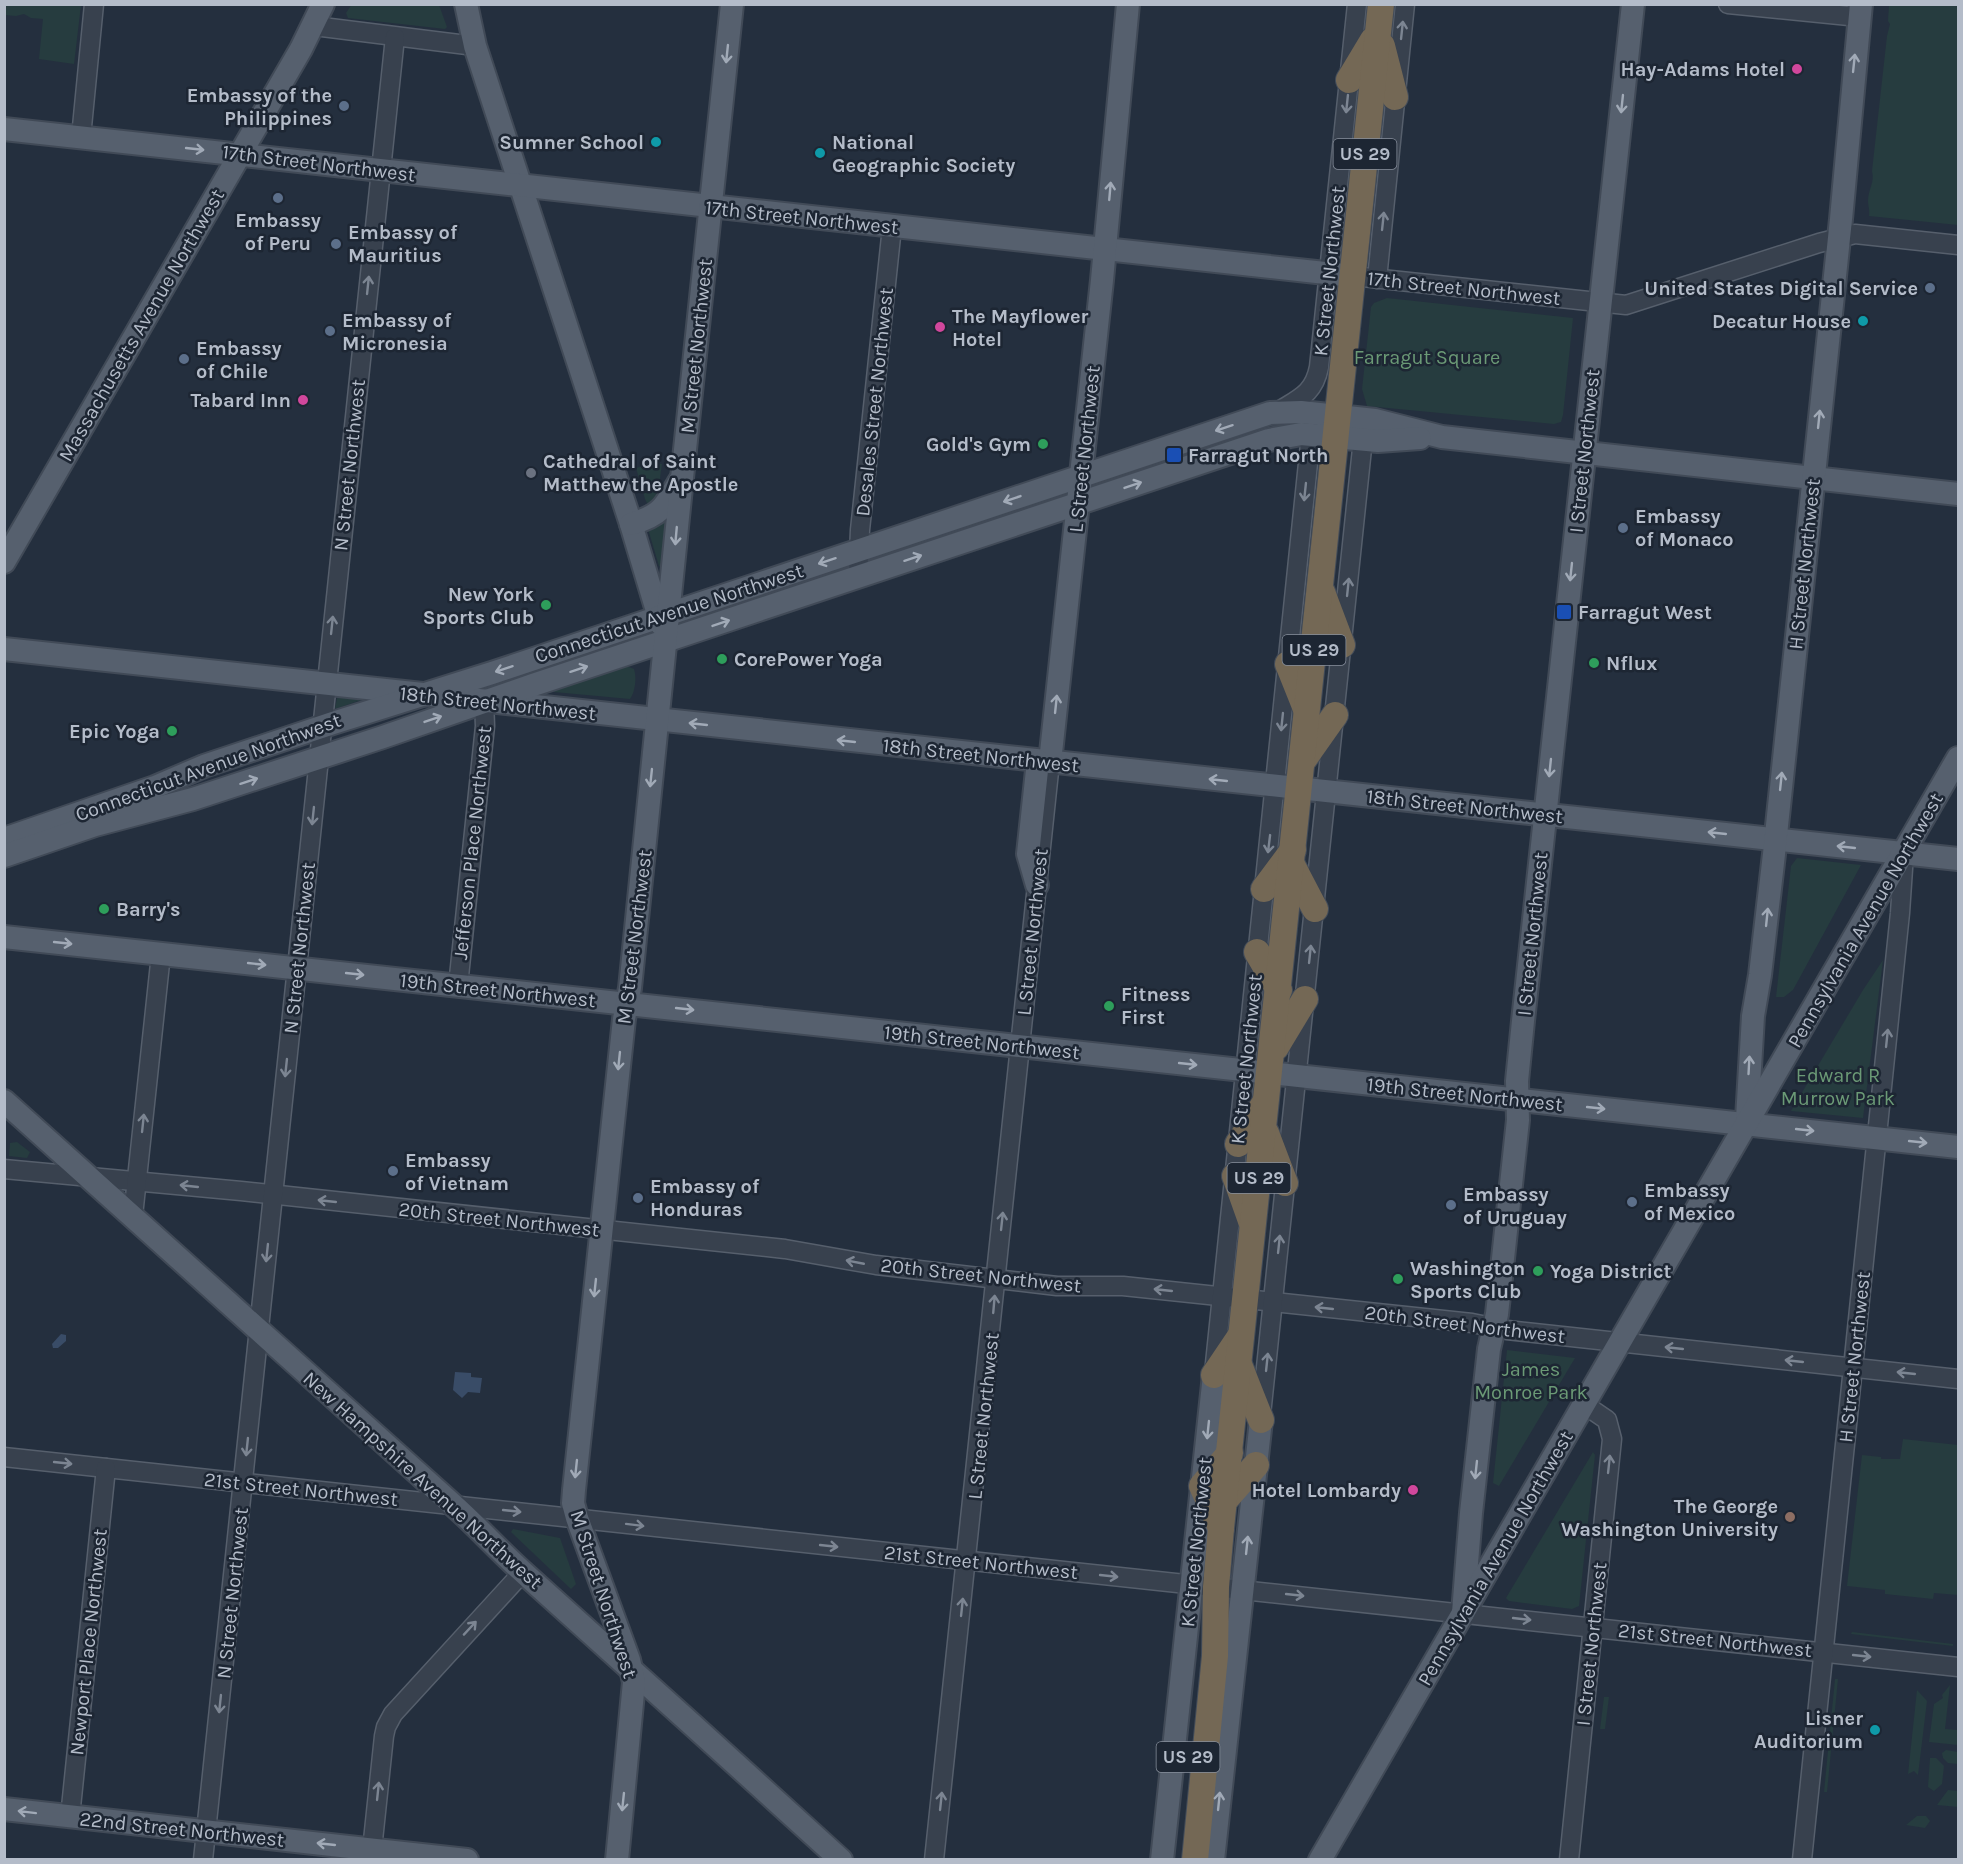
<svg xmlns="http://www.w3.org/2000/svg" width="1963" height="1864" font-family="Karla,sans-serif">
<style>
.green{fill:#263c3f}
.water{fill:#394c67}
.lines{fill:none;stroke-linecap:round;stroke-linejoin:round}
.minor-casing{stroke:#565f6c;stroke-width:21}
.major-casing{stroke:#414a57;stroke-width:26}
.highway-casing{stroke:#434c59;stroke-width:28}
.minor{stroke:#38414e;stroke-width:18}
.major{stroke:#56606e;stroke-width:22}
.highway{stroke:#746855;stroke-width:26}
.oneway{stroke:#7c8592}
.oneway2{stroke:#a1aab7}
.hotel-dot{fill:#d1479c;stroke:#1d2633;stroke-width:2}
.service-dot{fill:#5c6f8a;stroke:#1d2633;stroke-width:2}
.culture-dot{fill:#0f9aa8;stroke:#1d2633;stroke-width:2}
.leisure-dot{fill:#2e9e5b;stroke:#1d2633;stroke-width:2}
.transit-dot{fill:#1a4fb4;stroke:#1d2633;stroke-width:2}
.worship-dot{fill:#6b7280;stroke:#1d2633;stroke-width:2}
.education-dot{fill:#8d6e63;stroke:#1d2633;stroke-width:2}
.labels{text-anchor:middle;stroke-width:5;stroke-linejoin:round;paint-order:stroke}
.shield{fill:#1d2633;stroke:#878f9c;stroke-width:1.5}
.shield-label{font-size:18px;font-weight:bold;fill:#b4bcc9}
.poi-label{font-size:20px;font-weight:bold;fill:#b4bcc9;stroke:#1d2633;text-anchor:start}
.street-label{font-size:20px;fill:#b4bcc9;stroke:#1d2633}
.park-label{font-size:20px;fill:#6b9a76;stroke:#1d2633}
</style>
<rect width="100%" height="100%" fill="#242f3e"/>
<g class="green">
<path d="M5,4L81,5L74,64L39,59L43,19L31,18L24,14L16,16L5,15Z"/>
<path d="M352,4L439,5L447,27L445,29L348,18L346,13Z"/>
<path d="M1889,5H1958V225L1869,216C1870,210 1868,206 1868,201C1868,190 1875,182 1872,171L1887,36L1890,24L1888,21Z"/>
<path d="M1387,298L1573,318L1563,415L1561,422L1554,424L1367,406L1362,389L1371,307L1374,303Z"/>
<path d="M652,463L662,464L657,500L650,504L647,503L645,499L636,468Z"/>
<path d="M667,519L662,568L659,566L648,529V527Z"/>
<path d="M626,666L634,669C637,678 635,692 630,699L554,692V689Z"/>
<path d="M338,694L363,698L364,699L338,708H335Z"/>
<path d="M1797,858L1861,865L1793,990L1784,997H1776L1791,866Z"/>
<path d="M1883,960L1863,1118L1791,1111L1863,990Z"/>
<path d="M17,1142L30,1152L27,1158L9,1156L10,1143Z"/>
<path d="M1507,1350L1575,1358L1499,1486L1493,1483Z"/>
<path d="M1903,1439L1958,1445V1595L1934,1593L1933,1599L1885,1594V1590L1847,1586L1862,1455L1881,1457V1459H1900Z"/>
<path d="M1593,1452L1595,1455L1579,1606L1572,1609L1509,1601L1506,1598Z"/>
<path d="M513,1529L560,1538L576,1584L571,1589L511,1532Z"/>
<path d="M1852,1632L1953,1644V1646L1851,1634Z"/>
<path d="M1835,1679H1838L1827,1792H1824Z"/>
<path d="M1950,1685L1945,1729L1958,1730V1745L1929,1742L1934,1704L1943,1698L1942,1695Z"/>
<path d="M1917,1690L1927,1701L1918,1775L1914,1771L1908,1774Z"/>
<path d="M1604,1697H1609L1605,1729H1600Z"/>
<path d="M1946,1750L1958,1752V1764L1948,1763L1943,1758L1942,1753Z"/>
<path d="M1930,1758H1936L1944,1766L1942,1784L1934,1791L1928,1787Z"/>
<path d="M1948,1790L1958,1791V1807L1937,1805Z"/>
<path d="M1917,1816H1926L1930,1821L1925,1828L1906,1825Z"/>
</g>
<g class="water">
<path d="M61,1334L66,1335V1341L58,1348H53L52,1344Z"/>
<path d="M455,1372L471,1373V1377L482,1378L480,1393L468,1392L462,1398L453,1390Z"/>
</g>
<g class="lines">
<defs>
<g id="minor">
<path d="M1728,4L1859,17"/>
<path d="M314,26L475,46"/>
<path d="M81,137L94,4"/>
<path d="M1353,276L1626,305L1819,243L1855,234L1958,245"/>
<path d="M1377,279L1405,4"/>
<path d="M1279,411C1300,398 1314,393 1319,367L1357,4"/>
<path d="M858,577L860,530L892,227"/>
<path d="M458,986L485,726L484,701"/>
<path d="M4,1169L241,1191L785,1249L876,1265L1057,1286H1123L1472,1323L1507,1330L1958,1379"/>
<path d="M133,1216L161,954"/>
<path d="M1214,1373L1311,434L1322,427"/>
<path d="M1261,1415L1363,439L1355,432"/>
<path d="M4,1457L1958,1667"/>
<path d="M70,1817L106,1468"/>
<path d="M372,1850L384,1736L386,1727L393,1714L523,1572"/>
<path d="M203,1860L395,37"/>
<path d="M934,1860L1050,762"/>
<path d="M1569,1860L1612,1439L1607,1420L1585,1405"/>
<path d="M1802,1860L1900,913L1904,854"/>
</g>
<g id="major">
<path d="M466,4L475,46L631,524L661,624"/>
<path d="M4,129L1353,276"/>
<path d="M631,524C660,516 665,507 679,482"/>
<path d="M4,562L301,49L323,4"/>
<path d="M4,649L1958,859"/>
<path d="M1050,762L1102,280L1128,4"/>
<path d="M4,839L155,787L204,766L333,723L492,673L1270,413L1301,412L1375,420L1442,437L1958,494"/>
<path d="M4,856L95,825L193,799L383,737L533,685L1269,440L1301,434L1378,441L1420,438"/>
<path d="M1037,885L1028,854L1038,761"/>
<path d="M4,937L1958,1147"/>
<path d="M4,1101C154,1235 302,1370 452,1504C477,1526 500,1552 525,1574C631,1669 736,1764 841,1860"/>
<path d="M1747,1119L1753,1016L1760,975L1774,854L1841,219L1861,4"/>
<path d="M1463,1613L1471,1513L1489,1349L1497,1314L1518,1120L1517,1081L1523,1021L1633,4"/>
<path d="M4,1809L467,1860"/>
<path d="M617,1860L634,1682L629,1660L577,1518L573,1503L574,1490L624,1019L630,988L682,478L732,4"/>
<path d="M1162,1860L1214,1375"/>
<path d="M1213,1860L1261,1420"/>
<path d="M1320,1860L1958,758"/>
</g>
<g id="highway">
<path d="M1382,46L1395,97"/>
<path d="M1349,80L1373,40"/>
<path d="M1322,592L1342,645"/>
<path d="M1288,664L1306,709"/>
<path d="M1304,759L1335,715"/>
<path d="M1291,863L1315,909"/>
<path d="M1264,889L1293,850"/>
<path d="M1257,952L1279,990"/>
<path d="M1276,1047L1305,999"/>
<path d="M1266,1133L1285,1183"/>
<path d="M1238,1144L1264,1104"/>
<path d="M1235,1176L1251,1221"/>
<path d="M1240,1367L1261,1420"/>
<path d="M1214,1375L1241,1335"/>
<path d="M1224,1501L1256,1465"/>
<path d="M1221,1528L1202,1486L1230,1453"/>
<path d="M1195,1860L1215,1656L1216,1587L1221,1528L1381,4"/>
</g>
</defs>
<use href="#minor" class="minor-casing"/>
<use href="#major" class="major-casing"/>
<use href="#highway" class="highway-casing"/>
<use href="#minor" class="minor"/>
<use href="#major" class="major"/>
<use href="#highway" class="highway"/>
</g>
<defs><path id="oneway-shaft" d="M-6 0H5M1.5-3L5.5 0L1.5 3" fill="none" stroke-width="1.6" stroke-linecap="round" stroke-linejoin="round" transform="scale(1.5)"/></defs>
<g class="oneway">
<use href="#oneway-shaft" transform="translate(1402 30) rotate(-84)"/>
<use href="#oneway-shaft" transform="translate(1347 104) rotate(96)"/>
<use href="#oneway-shaft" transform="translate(1383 221) rotate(-84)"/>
<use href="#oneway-shaft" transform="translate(368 285) rotate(-84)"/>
<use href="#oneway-shaft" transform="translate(1305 492) rotate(96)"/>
<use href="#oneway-shaft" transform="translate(1348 587) rotate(-84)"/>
<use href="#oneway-shaft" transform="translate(332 625) rotate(-84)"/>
<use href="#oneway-shaft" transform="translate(1282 722) rotate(96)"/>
<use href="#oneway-shaft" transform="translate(313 816) rotate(96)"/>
<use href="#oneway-shaft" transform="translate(1269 844) rotate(97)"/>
<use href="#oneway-shaft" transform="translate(1310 954) rotate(-84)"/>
<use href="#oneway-shaft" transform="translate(1887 1038) rotate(-84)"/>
<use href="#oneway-shaft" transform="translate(286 1068) rotate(96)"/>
<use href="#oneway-shaft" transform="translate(143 1123) rotate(-84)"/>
<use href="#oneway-shaft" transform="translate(189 1186) rotate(-174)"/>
<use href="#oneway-shaft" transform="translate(327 1201) rotate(-174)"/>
<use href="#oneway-shaft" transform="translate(1002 1221) rotate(-84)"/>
<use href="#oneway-shaft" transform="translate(1279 1244) rotate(-84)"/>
<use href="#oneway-shaft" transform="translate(267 1253) rotate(96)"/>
<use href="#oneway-shaft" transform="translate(855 1262) rotate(-169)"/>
<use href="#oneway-shaft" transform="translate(1163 1290) rotate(-174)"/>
<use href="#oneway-shaft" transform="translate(994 1304) rotate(-85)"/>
<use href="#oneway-shaft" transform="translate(1324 1308) rotate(-174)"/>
<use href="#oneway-shaft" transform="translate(1674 1348) rotate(-174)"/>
<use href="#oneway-shaft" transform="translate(1794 1361) rotate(-174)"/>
<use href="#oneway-shaft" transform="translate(1267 1362) rotate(-84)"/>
<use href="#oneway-shaft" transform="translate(1906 1373) rotate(-174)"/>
<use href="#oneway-shaft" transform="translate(247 1447) rotate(96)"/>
<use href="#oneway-shaft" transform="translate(63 1463) rotate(6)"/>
<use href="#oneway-shaft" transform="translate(1609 1464) rotate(-84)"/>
<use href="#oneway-shaft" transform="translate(512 1511) rotate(6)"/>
<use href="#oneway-shaft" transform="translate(635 1525) rotate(7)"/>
<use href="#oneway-shaft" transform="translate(829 1546) rotate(6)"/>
<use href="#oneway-shaft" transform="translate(1109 1576) rotate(6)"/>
<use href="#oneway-shaft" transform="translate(1295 1595) rotate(6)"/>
<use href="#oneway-shaft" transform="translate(962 1607) rotate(-84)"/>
<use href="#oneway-shaft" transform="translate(1522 1619) rotate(6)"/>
<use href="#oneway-shaft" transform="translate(470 1628) rotate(-47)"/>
<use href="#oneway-shaft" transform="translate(1862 1656) rotate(6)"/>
<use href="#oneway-shaft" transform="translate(220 1704) rotate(96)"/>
<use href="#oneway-shaft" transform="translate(378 1791) rotate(-84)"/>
<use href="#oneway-shaft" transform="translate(941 1801) rotate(-84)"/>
</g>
<g class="oneway2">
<use href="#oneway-shaft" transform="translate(727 54) rotate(96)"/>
<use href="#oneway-shaft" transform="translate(1854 63) rotate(-84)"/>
<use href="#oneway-shaft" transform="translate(1622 104) rotate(96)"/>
<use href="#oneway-shaft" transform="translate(195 149) rotate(6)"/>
<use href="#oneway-shaft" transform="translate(1110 191) rotate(-85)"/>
<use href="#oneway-shaft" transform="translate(1819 419) rotate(-84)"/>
<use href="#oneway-shaft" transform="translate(1224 428) rotate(162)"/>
<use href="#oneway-shaft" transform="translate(1133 485) rotate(-19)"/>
<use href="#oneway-shaft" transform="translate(1012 499) rotate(161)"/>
<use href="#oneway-shaft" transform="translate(676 536) rotate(95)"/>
<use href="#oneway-shaft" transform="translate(913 558) rotate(-18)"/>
<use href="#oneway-shaft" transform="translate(827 561) rotate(162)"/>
<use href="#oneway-shaft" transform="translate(1571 572) rotate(96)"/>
<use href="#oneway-shaft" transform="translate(721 623) rotate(-19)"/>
<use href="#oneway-shaft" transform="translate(504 669) rotate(162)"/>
<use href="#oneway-shaft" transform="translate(579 669) rotate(-18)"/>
<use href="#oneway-shaft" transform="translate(1056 704) rotate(-84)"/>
<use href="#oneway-shaft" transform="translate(433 719) rotate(-19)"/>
<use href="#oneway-shaft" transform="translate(698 724) rotate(-174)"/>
<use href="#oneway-shaft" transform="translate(846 741) rotate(-174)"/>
<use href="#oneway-shaft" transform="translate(1550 768) rotate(96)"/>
<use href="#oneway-shaft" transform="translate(651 778) rotate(96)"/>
<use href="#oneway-shaft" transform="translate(1218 780) rotate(-174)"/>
<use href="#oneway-shaft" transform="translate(249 781) rotate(-18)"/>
<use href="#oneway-shaft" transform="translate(1781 781) rotate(-84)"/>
<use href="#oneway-shaft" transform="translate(1717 833) rotate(-174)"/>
<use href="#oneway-shaft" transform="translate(1846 847) rotate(-174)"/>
<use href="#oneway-shaft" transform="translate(1767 917) rotate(-84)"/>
<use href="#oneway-shaft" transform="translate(63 943) rotate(6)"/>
<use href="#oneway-shaft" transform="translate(257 964) rotate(6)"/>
<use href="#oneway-shaft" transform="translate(355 974) rotate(6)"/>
<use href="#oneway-shaft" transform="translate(685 1009) rotate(6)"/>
<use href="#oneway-shaft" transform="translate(619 1061) rotate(96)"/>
<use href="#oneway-shaft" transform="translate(1188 1064) rotate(6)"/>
<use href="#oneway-shaft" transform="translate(1749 1065) rotate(-87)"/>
<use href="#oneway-shaft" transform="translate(1596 1108) rotate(6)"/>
<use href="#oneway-shaft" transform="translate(1805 1130) rotate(6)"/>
<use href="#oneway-shaft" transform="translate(1918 1142) rotate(6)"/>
<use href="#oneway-shaft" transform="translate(595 1288) rotate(96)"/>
<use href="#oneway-shaft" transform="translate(1208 1430) rotate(96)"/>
<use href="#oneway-shaft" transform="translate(576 1469) rotate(96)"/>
<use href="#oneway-shaft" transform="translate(1476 1470) rotate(96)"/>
<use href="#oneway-shaft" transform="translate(1247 1545) rotate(-84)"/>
<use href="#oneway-shaft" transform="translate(1219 1801) rotate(-84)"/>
<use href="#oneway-shaft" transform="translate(623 1802) rotate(96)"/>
<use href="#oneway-shaft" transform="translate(27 1812) rotate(-173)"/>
<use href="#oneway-shaft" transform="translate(326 1844) rotate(-174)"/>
</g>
<g class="hotel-dot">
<circle cx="1797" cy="69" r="6"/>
<circle cx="940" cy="327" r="6"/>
<circle cx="303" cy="400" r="6"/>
<circle cx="1413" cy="1490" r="6"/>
</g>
<g class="service-dot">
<circle cx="344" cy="106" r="6"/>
<circle cx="278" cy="198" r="6"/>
<circle cx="336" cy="244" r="6"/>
<circle cx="1930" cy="288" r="6"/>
<circle cx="330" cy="331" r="6"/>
<circle cx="184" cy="359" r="6"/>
<circle cx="1623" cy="528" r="6"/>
<circle cx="393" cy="1171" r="6"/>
<circle cx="638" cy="1198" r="6"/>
<circle cx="1632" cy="1202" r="6"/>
<circle cx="1451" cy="1205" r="6"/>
</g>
<g class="culture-dot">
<circle cx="656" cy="142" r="6"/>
<circle cx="820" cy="153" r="6"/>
<circle cx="1863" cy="321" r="6"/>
<circle cx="1875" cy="1730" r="6"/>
</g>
<g class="leisure-dot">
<circle cx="1043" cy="444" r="6"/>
<circle cx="546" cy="605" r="6"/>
<circle cx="722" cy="659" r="6"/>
<circle cx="1594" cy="663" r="6"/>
<circle cx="172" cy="731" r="6"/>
<circle cx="104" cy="909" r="6"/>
<circle cx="1109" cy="1006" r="6"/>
<circle cx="1538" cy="1271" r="6"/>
<circle cx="1398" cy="1279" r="6"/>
</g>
<g class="transit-dot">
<rect x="1166" y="447" width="16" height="16" rx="3"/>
<rect x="1556" y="604" width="16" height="16" rx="3"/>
</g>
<circle class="worship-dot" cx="531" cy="473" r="6"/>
<circle class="education-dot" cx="1790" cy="1517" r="6"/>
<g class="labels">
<g class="shield">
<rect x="1333.5" y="139" width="63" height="30" rx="4.5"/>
<rect x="1282.5" y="635" width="63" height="30" rx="4.5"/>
<rect x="1227.5" y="1163" width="63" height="30" rx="4.5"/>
<rect x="1156.5" y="1742" width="63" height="30" rx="4.5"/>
</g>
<g class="shield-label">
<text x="1365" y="160">US 29</text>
<text x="1314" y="656">US 29</text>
<text x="1259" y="1184">US 29</text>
<text x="1188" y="1763">US 29</text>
</g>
<g class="poi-label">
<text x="1785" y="76" text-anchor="end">Hay-Adams Hotel</text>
<text x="332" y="102" text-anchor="end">Embassy of the<tspan x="332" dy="23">Philippines</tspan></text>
<text x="644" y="149" text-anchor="end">Sumner School</text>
<text x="832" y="149">National<tspan x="832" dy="23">Geographic Society</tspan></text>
<text x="278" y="227" text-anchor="middle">Embassy<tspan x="278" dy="23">of Peru</tspan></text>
<text x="348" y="239">Embassy of<tspan x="348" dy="23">Mauritius</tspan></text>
<text x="1918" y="295" text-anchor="end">United States Digital Service</text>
<text x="952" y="323">The Mayflower<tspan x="952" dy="23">Hotel</tspan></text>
<text x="342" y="327">Embassy of<tspan x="342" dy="23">Micronesia</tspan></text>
<text x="1851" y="328" text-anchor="end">Decatur House</text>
<text x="196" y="355">Embassy<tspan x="196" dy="23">of Chile</tspan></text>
<text x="291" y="407" text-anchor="end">Tabard Inn</text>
<text x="1031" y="451" text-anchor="end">Gold's Gym</text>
<text x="1188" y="462">Farragut North</text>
<text x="543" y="468">Cathedral of Saint<tspan x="543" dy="23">Matthew the Apostle</tspan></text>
<text x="1635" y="523">Embassy<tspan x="1635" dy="23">of Monaco</tspan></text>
<text x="534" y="601" text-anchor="end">New York<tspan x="534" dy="23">Sports Club</tspan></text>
<text x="1578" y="619">Farragut West</text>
<text x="734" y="666">CorePower Yoga</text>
<text x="1606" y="670">Nflux</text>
<text x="160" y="738" text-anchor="end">Epic Yoga</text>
<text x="116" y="916">Barry's</text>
<text x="1121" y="1001">Fitness<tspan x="1121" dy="23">First</tspan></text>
<text x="405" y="1167">Embassy<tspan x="405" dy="23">of Vietnam</tspan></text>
<text x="650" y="1193">Embassy of<tspan x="650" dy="23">Honduras</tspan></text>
<text x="1644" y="1197">Embassy<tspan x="1644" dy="23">of Mexico</tspan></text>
<text x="1463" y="1201">Embassy<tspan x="1463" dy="23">of Uruguay</tspan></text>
<text x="1410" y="1275">Washington<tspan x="1410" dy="23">Sports Club</tspan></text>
<text x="1550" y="1278">Yoga District</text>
<text x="1401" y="1497" text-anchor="end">Hotel Lombardy</text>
<text x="1778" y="1513" text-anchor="end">The George<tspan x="1778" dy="23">Washington University</tspan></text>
<text x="1863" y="1725" text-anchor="end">Lisner<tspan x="1863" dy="23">Auditorium</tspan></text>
</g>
<g class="street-label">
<text transform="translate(319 163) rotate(7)" y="7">17th Street Northwest</text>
<text transform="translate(802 217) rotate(6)" y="7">17th Street Northwest</text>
<text transform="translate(1329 271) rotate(-84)" y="7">K Street Northwest</text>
<text transform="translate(1464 288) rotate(6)" y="7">17th Street Northwest</text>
<text transform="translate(141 325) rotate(-60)" y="7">Massachusetts Avenue Northwest</text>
<text transform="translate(696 346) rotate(-84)" y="7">M Street Northwest</text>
<text transform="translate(874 402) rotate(-84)" y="7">Desales Street Northwest</text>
<text transform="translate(1084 449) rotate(-84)" y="7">L Street Northwest</text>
<text transform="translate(1584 451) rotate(-84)" y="7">I Street Northwest</text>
<text transform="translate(349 465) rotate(-84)" y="7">N Street Northwest</text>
<text transform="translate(1804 564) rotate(-84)" y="7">H Street Northwest</text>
<text transform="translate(669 613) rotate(-18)" y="7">Connecticut Avenue Northwest</text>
<text transform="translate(498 703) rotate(6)" y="7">18th Street Northwest</text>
<text transform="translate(981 755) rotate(6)" y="7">18th Street Northwest</text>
<text transform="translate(208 767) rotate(-20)" y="7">Connecticut Avenue Northwest</text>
<text transform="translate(1465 806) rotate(6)" y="7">18th Street Northwest</text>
<text transform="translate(472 843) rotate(-84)" y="7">Jefferson Place Northwest</text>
<text transform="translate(1865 920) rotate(-60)" y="7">Pennsylvania Avenue Northwest</text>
<text transform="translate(1032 932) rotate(-84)" y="7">L Street Northwest</text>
<text transform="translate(1532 934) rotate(-84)" y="7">I Street Northwest</text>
<text transform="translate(634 937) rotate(-83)" y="7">M Street Northwest</text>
<text transform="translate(299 948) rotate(-84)" y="7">N Street Northwest</text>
<text transform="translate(498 990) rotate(6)" y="7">19th Street Northwest</text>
<text transform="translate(982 1042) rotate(6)" y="7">19th Street Northwest</text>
<text transform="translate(1246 1059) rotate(-84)" y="7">K Street Northwest</text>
<text transform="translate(1465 1094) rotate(6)" y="7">19th Street Northwest</text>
<text transform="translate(499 1219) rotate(6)" y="7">20th Street Northwest</text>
<text transform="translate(981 1275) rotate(6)" y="7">20th Street Northwest</text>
<text transform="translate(1465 1324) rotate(7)" y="7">20th Street Northwest</text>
<text transform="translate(1854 1357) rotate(-84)" y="7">H Street Northwest</text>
<text transform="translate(983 1416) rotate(-84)" y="7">L Street Northwest</text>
<text transform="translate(423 1480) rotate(42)" y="7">New Hampshire Avenue Northwest</text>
<text transform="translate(301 1489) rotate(6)" y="7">21st Street Northwest</text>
<text transform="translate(1196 1542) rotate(-84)" y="7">K Street Northwest</text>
<text transform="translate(1495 1558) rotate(-60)" y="7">Pennsylvania Avenue Northwest</text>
<text transform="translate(981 1562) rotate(6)" y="7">21st Street Northwest</text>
<text transform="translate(232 1593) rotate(-84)" y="7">N Street Northwest</text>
<text transform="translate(604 1594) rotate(72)" y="7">M Street Northwest</text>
<text transform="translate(1715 1640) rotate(6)" y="7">21st Street Northwest</text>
<text transform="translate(88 1642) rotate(-84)" y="7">Newport Place Northwest</text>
<text transform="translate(1591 1644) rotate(-84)" y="7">I Street Northwest</text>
<text transform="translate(182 1829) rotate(6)" y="7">22nd Street Northwest</text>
</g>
<g class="park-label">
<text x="1427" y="364">Farragut Square</text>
<text x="1838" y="1082">Edward R<tspan x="1838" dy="23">Murrow Park</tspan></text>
<text x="1531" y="1376">James<tspan x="1531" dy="23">Monroe Park</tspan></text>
</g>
</g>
<rect width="1963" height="1864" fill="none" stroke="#b4bcc9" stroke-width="12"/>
</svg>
